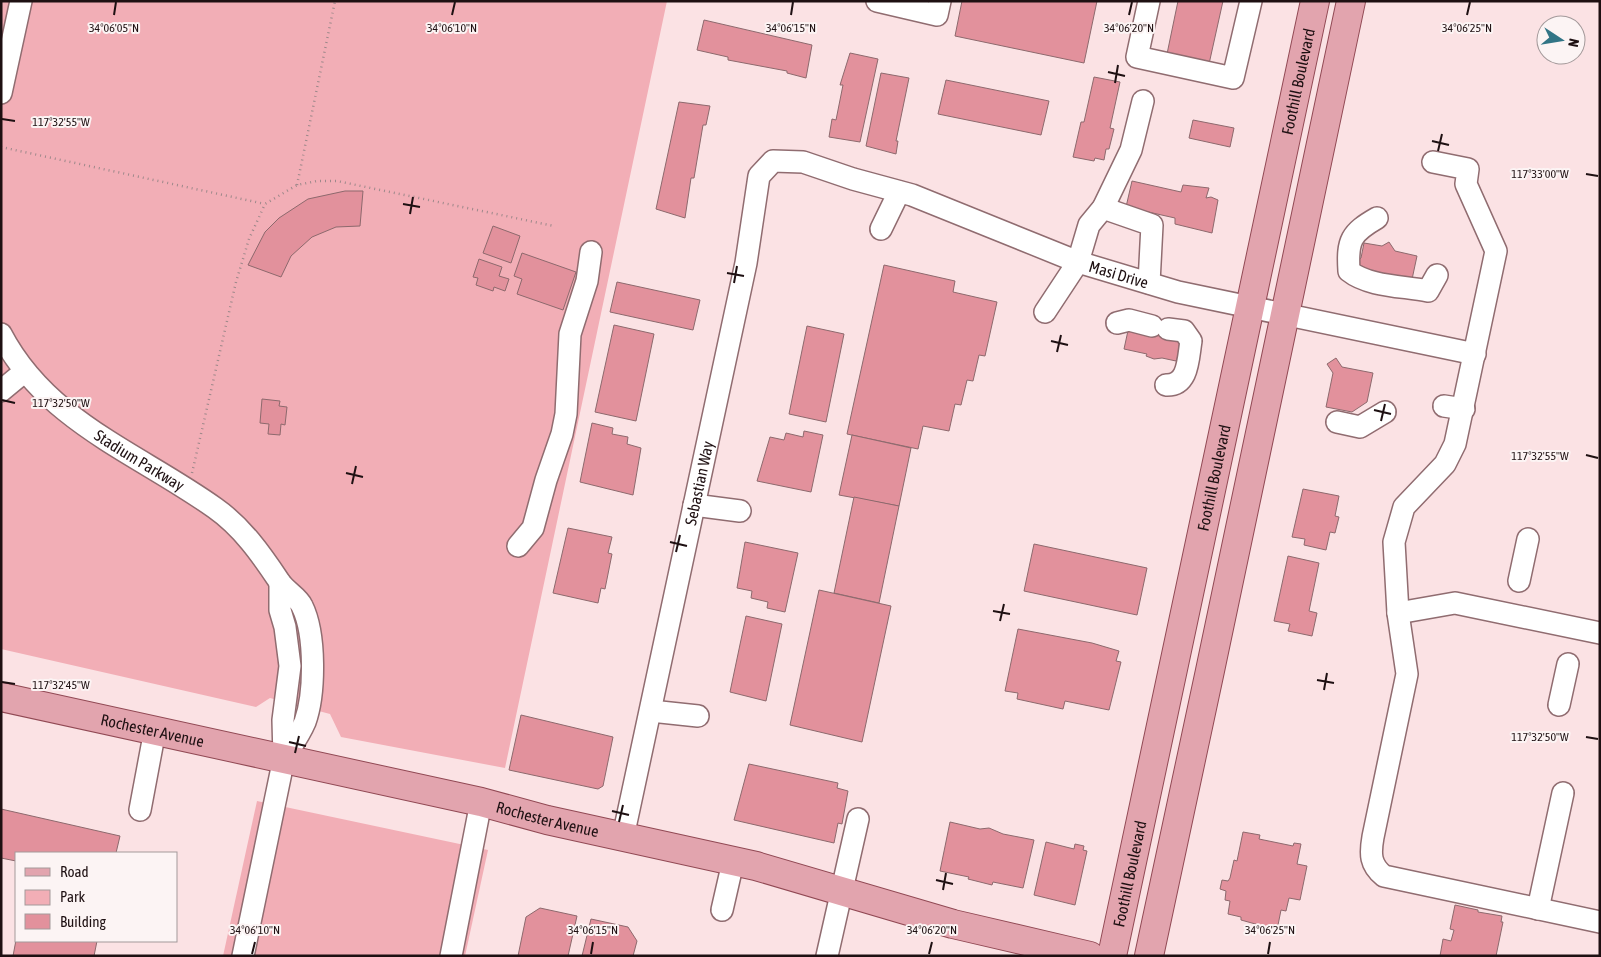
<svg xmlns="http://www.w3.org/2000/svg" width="1601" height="957" font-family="'Asap Condensed',sans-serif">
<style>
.green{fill:#f2aeb6}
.building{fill:#e2919c;stroke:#8d696d}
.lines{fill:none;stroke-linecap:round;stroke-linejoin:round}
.minor-casing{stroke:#906c70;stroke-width:24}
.major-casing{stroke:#914954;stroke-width:30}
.path{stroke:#9d888a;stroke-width:2.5;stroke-dasharray:1 4;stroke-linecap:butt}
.minor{stroke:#fff;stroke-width:21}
.major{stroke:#e2a4ae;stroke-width:28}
.ticks{fill:none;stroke:#1e1012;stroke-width:2}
.labels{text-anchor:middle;stroke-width:4;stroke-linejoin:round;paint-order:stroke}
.street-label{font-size:16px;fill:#1e1012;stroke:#fcf4f4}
.ticks-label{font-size:12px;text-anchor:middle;fill:#1e1012;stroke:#fcf4f4;stroke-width:4;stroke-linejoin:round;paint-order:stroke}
</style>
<rect width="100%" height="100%" fill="#fbe2e4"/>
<g class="green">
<path d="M1,1H667L505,768L341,737L330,714L270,698L256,707L1,649Z"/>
<path d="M257,801L488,850L465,956H223Z"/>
</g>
<g class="building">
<path d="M962,1H1097L1084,63L955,36Z"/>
<path d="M1178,1H1223L1209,64L1167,54Z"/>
<path d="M704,20L812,45L806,78L787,73V71L728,60V57L697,50Z"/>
<path d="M850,53L878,59L860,142L829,137L832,119L836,120L843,85H840Z"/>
<path d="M881,73L909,78L896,141H898L896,154L866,146Z"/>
<path d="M1094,77L1120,82L1110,128L1114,129L1109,149H1106L1104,160L1095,158L1094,161L1073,157L1081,122H1084Z"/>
<path d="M946,80L1049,101L1041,135L938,114Z"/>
<path d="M679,102L710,106L706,125H703L694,178H691L685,218L656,209Z"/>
<path d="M1193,120L1234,128L1230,147L1189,138Z"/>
<path d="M1132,181L1181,192L1183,185L1209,188L1206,198L1211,197L1218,200L1212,233L1175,224V218L1126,207Z"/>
<path d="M345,191H363L360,226L336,227L312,237L291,256L281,277L248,265L265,232L279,218L308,199Z"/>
<path d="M493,226L520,236L511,263L483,253Z"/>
<path d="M1389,242L1395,251L1417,256L1411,284L1360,271L1354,263L1361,258L1364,243L1382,246Z"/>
<path d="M522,253L576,272L563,310L517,294L522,279L514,276Z"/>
<path d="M479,259L502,267L499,276L509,279L505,291L494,287L493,291L476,285L478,278L473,277Z"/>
<path d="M884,265L955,281L953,292L997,302L985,356L979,355L973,381L967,380L961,405L955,404L949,431L923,426L918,449L847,434Z"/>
<path d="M617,282L700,300L693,330L610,312Z"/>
<path d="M614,325L654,334L636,421L595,412Z"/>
<path d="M807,326L844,334L826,422L789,414Z"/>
<path d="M1129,326L1181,338L1179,346H1182L1176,361L1162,358L1154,359L1146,356L1147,354L1124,349Z"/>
<path d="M1336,358L1342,367L1373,373L1367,402L1352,412L1326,407L1333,373L1327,364Z"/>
<path d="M262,399L280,401L279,406L287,407L285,425L281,424L280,435L268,434L269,424L260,423Z"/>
<path d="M592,423L613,428L612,434L628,437L627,444L641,448L633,495L580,482Z"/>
<path d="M804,431L823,435L811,492L757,481L770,437L784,440L786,433L803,437Z"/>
<path d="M852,435L911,448L899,506L839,495Z"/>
<path d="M1303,489L1339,496L1335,516L1339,517L1335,533L1330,532L1326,550L1304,545L1305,539L1292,537Z"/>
<path d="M854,497L899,506L879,603L834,593Z"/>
<path d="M568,528L612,537L608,553L612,554L605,589L601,588L598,603L553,593Z"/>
<path d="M745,542L798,553L785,612L767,608L768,602L751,598L752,591L737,588Z"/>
<path d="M1034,544L1147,568L1137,615L1024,591Z"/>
<path d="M1288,556L1319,563L1309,611L1317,613L1312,636L1288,631L1290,624L1274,621Z"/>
<path d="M819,590L891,606L862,742L790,725Z"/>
<path d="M746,616L782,624L766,701L730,692Z"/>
<path d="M1018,629L1092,643L1119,651L1116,661L1121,662L1109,710L1065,701L1063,709L1017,699L1018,693L1005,691Z"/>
<path d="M521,715L613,737L603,786L598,789L509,770Z"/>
<path d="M749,764L838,783L837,788L848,791L842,824L838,823L834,843L734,820Z"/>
<path d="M1,809L120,836L116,853H16V861L1,858Z"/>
<path d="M950,822L980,829L989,828L1003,834L1034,840L1023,888L993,882L992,885L968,879L969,877L940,871Z"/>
<path d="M1243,832L1260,835L1259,839L1293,846L1294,843L1301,844L1297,864L1307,866L1300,900L1289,898L1286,911L1281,910L1277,930L1241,920V917L1228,914L1230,901L1225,900L1226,891L1220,889L1222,880L1228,881L1230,878L1234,860L1237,861Z"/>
<path d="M1046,842L1074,849L1075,844L1084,846L1083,850L1087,851L1075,905L1034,895Z"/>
<path d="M1455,905L1478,910V912L1502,916L1501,922H1503L1496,956H1440L1443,939L1451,941L1454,930L1450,929Z"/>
<path d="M540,908L577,916L568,956H518L526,917Z"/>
<path d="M591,919L628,927L637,941L633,956H582Z"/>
<path d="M16,940V941H97L94,956H13Z"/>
</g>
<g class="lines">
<defs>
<g id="minor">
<path d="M877,1L937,15L940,1"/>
<path d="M1149,1L1137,57L1233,78L1251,1"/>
<path d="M1,93L21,1"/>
<path d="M1433,162L1468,169L1466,184L1496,251L1455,444L1445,464L1404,507L1394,542L1398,613L1407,674L1373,837C1370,854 1370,865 1384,876L1600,922"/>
<path d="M1103,208L1152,225L1149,283"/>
<path d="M1377,218C1351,233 1347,240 1349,271C1369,287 1404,286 1428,291L1437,275"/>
<path d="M881,229L899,192"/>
<path d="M1045,312L1078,262L1089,225L1103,208L1131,150L1143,101"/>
<path d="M1117,323L1129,320L1152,326"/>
<path id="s1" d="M1,334C47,422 138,453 215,508C242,527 261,554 279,581C285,591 298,597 302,606C316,634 315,694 305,722C300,734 291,747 284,758"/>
<path d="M1166,385C1189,386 1188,358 1191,341L1184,331L1168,329"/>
<path d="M1,391L24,372"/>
<path d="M1444,406L1464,409"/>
<path d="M1337,422L1360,427L1385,412"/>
<path d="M694,505L740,511"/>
<path d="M518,546L533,528L546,480L562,434L566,414L570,334L587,281L591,252"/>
<path d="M1519,581L1528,539"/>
<path d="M1398,613L1455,603L1600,633"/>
<path d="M1559,705L1568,664"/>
<path d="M651,711L698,716"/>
<path d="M140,810L155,730"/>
<path id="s2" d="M623,837L746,263L759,176L773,161L803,162L853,179L912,195L1078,262L1178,292L1475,354"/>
<path d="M1538,909L1563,793"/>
<path d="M722,910L733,862"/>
<path d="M243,956L284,758L283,720L290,666L285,627L280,610V583"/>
<path d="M451,956L481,802"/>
<path d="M827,956L858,819"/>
</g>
<g id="major">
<path id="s3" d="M1,697L481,802L547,820L756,866L953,924L1090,956"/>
<path id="s4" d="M1112,956L1315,1"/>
<path d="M1149,956C1218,638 1283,319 1351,1"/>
</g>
</defs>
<use href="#minor" class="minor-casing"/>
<use href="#major" class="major-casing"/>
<g class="path">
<path d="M1,147L265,204"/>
<path d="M297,185L335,1"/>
<path d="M192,473L236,282L249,239L265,204L297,185L317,181H337L554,226"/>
</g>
<use href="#minor" class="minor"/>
<use href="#major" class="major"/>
</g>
<path class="ticks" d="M114,15L116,2M452,15L455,2M791,15L793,2M1129,15L1132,2M1467,15L1470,2M1108,72L1125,76M1115,83L1118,65M2,119L15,121M1432,141L1449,145M1438,151L1442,134M1586,174L1598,176M403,204L420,207M410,214L413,197M727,273L744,276M734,283L737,266M1051,341L1068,345M1057,352L1061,335M2,400L15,403M1374,410L1391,414M1381,421L1385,404M1586,455L1598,458M346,473L363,477M352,484L356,466M670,542L687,546M676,552L680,535M993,611L1010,614M1000,621L1004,604M1317,680L1334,683M2,682L15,684M1324,690L1327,673M1586,737L1598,739M289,742L306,746M295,753L299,736M612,811L629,815M619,822L623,805M936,880L953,884M943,890L946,873M252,954L255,942M591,954L593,942M929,954L932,942M1268,954L1270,942"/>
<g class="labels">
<g class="street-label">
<text dy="6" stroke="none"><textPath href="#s4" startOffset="894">Foothill Boulevard</textPath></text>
<text dy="6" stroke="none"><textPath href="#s2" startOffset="1061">Masi Drive</textPath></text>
<text dy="6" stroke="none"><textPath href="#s1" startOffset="190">Stadium Parkway</textPath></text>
<text dy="6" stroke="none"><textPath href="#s4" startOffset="489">Foothill Boulevard</textPath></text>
<text dy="6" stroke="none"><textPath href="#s2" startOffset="362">Sebastian Way</textPath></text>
<text dy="6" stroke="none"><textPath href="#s3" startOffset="155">Rochester Avenue</textPath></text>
<text dy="6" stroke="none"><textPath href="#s3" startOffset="560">Rochester Avenue</textPath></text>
<text dy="6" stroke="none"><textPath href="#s4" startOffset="84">Foothill Boulevard</textPath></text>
</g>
</g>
<g class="ticks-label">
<text x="114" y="32">34°06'05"N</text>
<text x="452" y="32">34°06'10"N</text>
<text x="791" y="32">34°06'15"N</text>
<text x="1129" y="32">34°06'20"N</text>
<text x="1467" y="32">34°06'25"N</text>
<text x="61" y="126">117°32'55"W</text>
<text x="1540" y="178">117°33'00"W</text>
<text x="61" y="407">117°32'50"W</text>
<text x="1540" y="460">117°32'55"W</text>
<text x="61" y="689">117°32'45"W</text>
<text x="1540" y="741">117°32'50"W</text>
<text x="255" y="934">34°06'10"N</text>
<text x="593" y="934">34°06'15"N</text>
<text x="932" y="934">34°06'20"N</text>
<text x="1270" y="934">34°06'25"N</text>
</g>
<rect width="1601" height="957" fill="none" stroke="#1e1012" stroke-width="5"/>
<rect x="15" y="852" width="162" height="90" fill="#fcf4f4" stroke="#a3999a"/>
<rect x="25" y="868" width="25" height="8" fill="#e2a4ae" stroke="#a3999a"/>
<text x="60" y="877" font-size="15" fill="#1e1012">Road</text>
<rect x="25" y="890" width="25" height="15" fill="#f2aeb6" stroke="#a3999a"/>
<text x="60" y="902" font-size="15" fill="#1e1012">Park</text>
<rect x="25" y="914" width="25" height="15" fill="#e2919c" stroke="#a3999a"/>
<text x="60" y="927" font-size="15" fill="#1e1012">Building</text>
<g transform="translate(1561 40) rotate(102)"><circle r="24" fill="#fcf4f4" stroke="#a3999a"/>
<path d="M0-4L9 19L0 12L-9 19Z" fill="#327586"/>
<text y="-8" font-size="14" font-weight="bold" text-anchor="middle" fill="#1e1012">N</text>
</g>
</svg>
